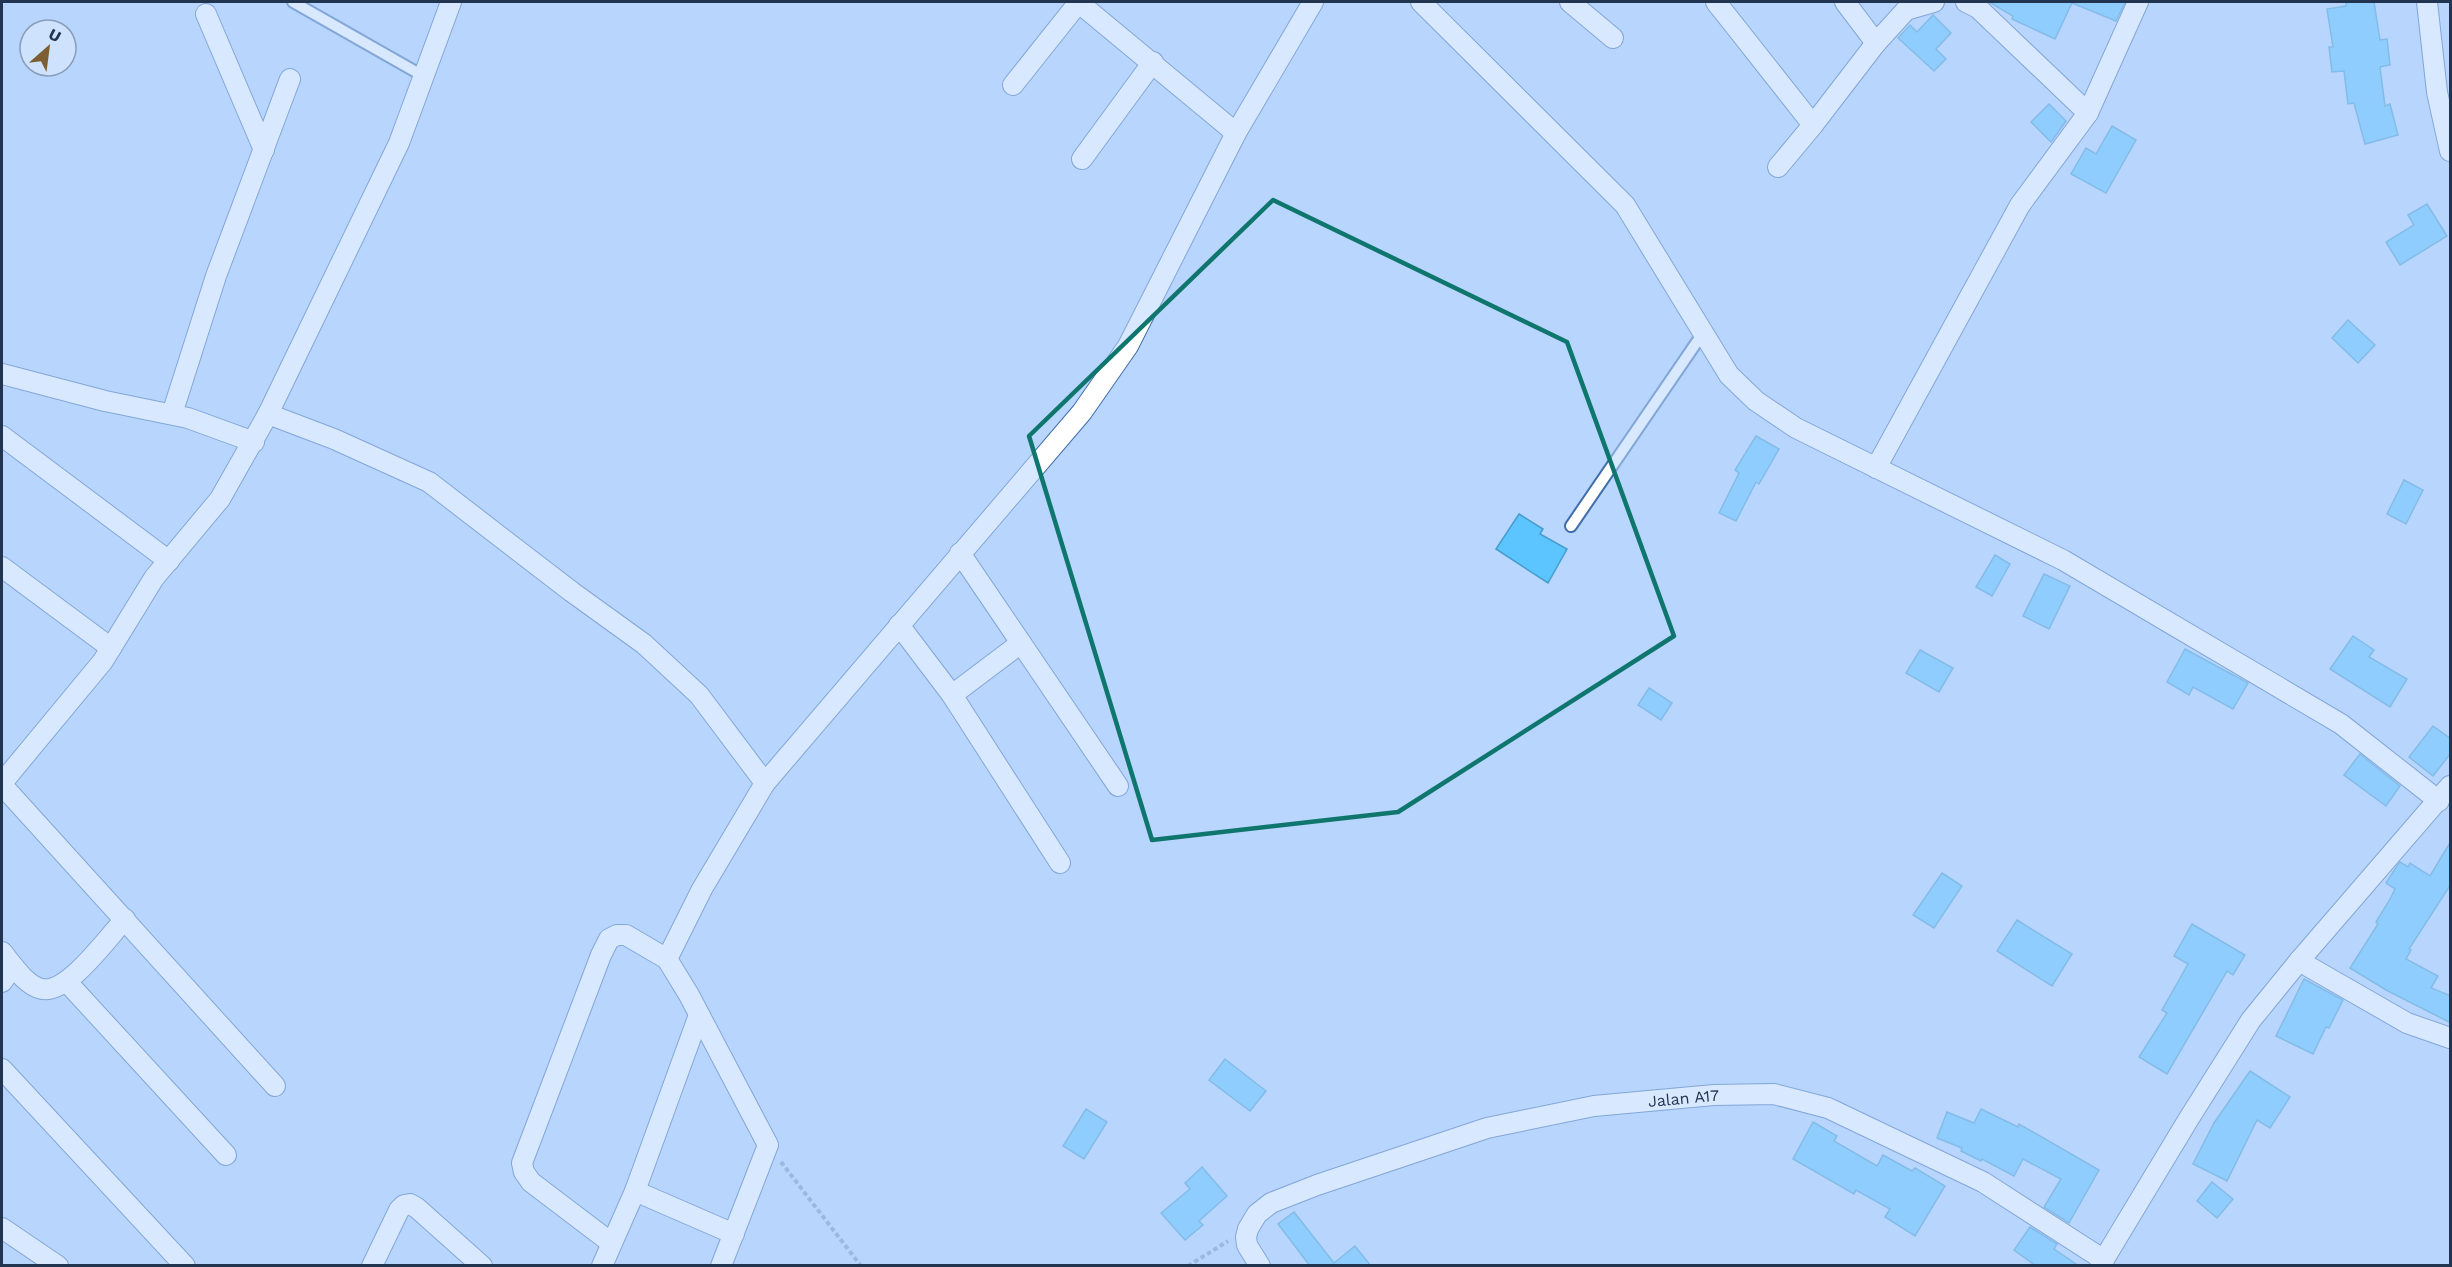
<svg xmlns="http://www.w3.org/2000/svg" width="2452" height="1267" font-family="'Work Sans',sans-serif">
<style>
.building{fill:#5cc4fe;stroke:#469ccc;stroke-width:1.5}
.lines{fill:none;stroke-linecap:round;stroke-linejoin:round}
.service-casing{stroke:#406eab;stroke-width:14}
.minor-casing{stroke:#406eab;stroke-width:22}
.path{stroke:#7c96b9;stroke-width:4;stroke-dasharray:4.5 3;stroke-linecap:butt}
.service{stroke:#fff;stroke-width:10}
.minor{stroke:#fff;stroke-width:20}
.marked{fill:none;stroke:#0f766e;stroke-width:4.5;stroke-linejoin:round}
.labels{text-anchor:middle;stroke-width:4.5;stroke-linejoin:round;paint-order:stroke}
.street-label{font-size:16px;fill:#213550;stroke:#cee2fe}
</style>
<rect width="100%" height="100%" fill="#b8d6fe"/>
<g class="building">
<path d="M1989,2H2125L2116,21L2072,3L2055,39L2012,19L2013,16Z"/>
<path d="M2346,2H2374L2380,40L2387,39L2390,65L2380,67L2385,106L2390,104L2398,135L2365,144L2354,103L2348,104L2344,71L2332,72L2329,47H2333L2327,9L2346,6Z"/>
<path d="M1933,15L1951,33L1936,49L1946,59L1934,71L1898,38L1910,25L1917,32Z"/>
<path d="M2049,104L2066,121L2051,142L2031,122Z"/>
<path d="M2112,126L2136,140L2106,193L2071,174L2086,148L2096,154Z"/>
<path d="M2427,204L2447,236L2400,265L2386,242L2414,225L2408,215Z"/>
<path d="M2348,320L2375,345L2358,363L2332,338Z"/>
<path d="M1756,436L1779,449L1759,484L1756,482L1736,521L1719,513L1739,473L1735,470Z"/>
<path d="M2404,480L2423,490L2406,524L2387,514Z"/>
<path d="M1519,514L1543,529L1540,534L1567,549L1548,583L1496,549Z"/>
<path d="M1995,555L2010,564L1992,596L1976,587Z"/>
<path d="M2044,574L2070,586L2049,629L2023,616Z"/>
<path d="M2353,636L2374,650L2369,657L2407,679L2390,707L2330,669Z"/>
<path d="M2185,649L2248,683L2233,709L2193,687L2189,695L2167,682Z"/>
<path d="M1920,650L1953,668L1939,692L1906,673Z"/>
<path d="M1649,688L1672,703L1661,720L1638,705Z"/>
<path d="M2433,726L2451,739V753L2433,776L2409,757Z"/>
<path d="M2360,754L2400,786L2386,806L2344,775Z"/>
<path d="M2451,841V884L2409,949L2411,950L2406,959L2438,976L2431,988L2451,996V1023L2386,990L2350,968L2378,924L2376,922L2389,901L2395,889L2386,883L2395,869L2400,862L2408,867L2410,863L2430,876Z"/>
<path d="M1942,873L1962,886L1934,928L1913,915Z"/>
<path d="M2017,920L2072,954L2052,986L1997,951Z"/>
<path d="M2192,924L2245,955L2233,975L2227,971L2167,1074L2139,1057L2167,1013L2162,1010L2188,964L2174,956Z"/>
<path d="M2304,979L2343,1000L2329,1028L2326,1027L2313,1054L2276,1036Z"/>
<path d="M1225,1059L1266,1091L1250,1111L1209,1080Z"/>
<path d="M2250,1071L2290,1097L2270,1128L2257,1120L2227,1181L2193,1164L2214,1123Z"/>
<path d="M1086,1109L1107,1122L1084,1159L1063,1146Z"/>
<path d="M1981,1109L2018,1127L2019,1124L2099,1170L2069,1223L2044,1207L2061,1179L2023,1159L2014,1176L1982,1159L1981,1161L1961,1151L1962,1148L1937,1138L1947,1112L1974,1123Z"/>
<path d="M1813,1122L1837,1136L1834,1141L1877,1166L1883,1155L1912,1171L1915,1168L1945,1186L1915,1236L1885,1217L1890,1209L1856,1190L1854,1194L1793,1159Z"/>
<path d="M1202,1167L1227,1196L1199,1221L1203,1225L1185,1240L1161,1213L1190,1189L1185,1183Z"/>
<path d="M2212,1182L2233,1199L2217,1218L2197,1201Z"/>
<path d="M1294,1212L1334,1263L1355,1246L1371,1266H1310L1278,1224Z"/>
<path d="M2030,1227L2057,1244L2054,1249L2079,1266H2036L2014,1250Z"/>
</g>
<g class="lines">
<defs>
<g id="service">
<path d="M293,2L425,77"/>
<path d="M1571,526L1703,333"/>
</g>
<g id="minor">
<path d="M451,2L399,143L268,414L334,439L429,482L572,592L644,644L699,695L765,783"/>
<path d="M1078,2L1236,133"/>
<path d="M1421,2L1625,205L1729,375L1756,401L1796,428L2063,560L2341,724L2439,801"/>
<path d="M1570,2L1613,38"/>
<path d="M1716,2L1813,125"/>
<path d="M1845,2L1876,43"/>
<path d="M1966,2L1978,8L2088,113"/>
<path d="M2427,2L2437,92L2450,151"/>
<path d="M206,14L264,150"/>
<path d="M1013,85L1079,2"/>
<path d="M1082,159L1153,62"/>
<path d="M1778,167L1813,125L1876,43L1906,10L1934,2"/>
<path d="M2,374L105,401L188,418L254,442"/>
<path d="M172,414L216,276L290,79"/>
<path d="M2,436L169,561"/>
<path d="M1876,468L2020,205L2088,113L2138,2"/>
<path d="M960,553L1118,786"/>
<path d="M2,567L111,648"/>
<path d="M899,625L952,695L1060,863"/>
<path d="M952,695L1021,643"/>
<path d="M2,783L103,661L154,578L220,499L268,414"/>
<path d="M2,785L275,1086"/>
<path d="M2,952C12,964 26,986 42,989C68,994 109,936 125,919"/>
<path d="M667,959L702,889L765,783L1082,412L1128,346L1236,133L1313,2"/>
<path d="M2299,961L2407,1023L2450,1038"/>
<path d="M2,982L13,966"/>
<path d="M67,982L226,1155"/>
<path d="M2,1069L185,1266"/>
<path d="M635,1191L734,1234"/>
<path d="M2,1228L58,1266"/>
<path d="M610,1242L531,1182L524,1172L522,1163L601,955L609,939L617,935H626L667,959L689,995L768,1145L721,1266"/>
<path d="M372,1266L399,1210L404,1205L410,1204L417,1208L482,1266"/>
<path d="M602,1266L635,1191L699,1015"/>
<path id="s1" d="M1260,1266L1247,1245L1246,1237L1248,1229L1257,1214L1271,1203L1317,1185L1487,1128L1594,1106L1714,1095L1774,1094L1828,1108L1983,1182L2104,1260"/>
<path d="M2100,1266L2188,1120L2251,1020L2299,961L2450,786"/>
</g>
</defs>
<use href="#service" class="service-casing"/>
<use href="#minor" class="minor-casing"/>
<g class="path">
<path d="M781,1162L861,1266"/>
<path d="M1188,1266L1228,1241"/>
</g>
<use href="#service" class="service"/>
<use href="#minor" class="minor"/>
</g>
<path d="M0 0H2452V1267H0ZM1273,200L1567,342L1674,636L1398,812L1152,840L1029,436Z" fill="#b8d6fe" fill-opacity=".55" fill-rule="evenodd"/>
<path class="marked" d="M1273,200L1567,342L1674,636L1398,812L1152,840L1029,436Z"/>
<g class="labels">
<g class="street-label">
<text dy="6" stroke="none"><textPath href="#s1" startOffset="504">Jalan A17</textPath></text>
</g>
</g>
<rect width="2452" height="1267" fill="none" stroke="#213550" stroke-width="6"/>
<g transform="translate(48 48) rotate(28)"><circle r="28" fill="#cee2fe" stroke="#899db8" stroke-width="1.5"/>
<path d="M0-4.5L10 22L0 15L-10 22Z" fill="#7c5e32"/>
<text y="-9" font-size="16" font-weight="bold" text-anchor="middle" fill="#213550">U</text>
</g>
</svg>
